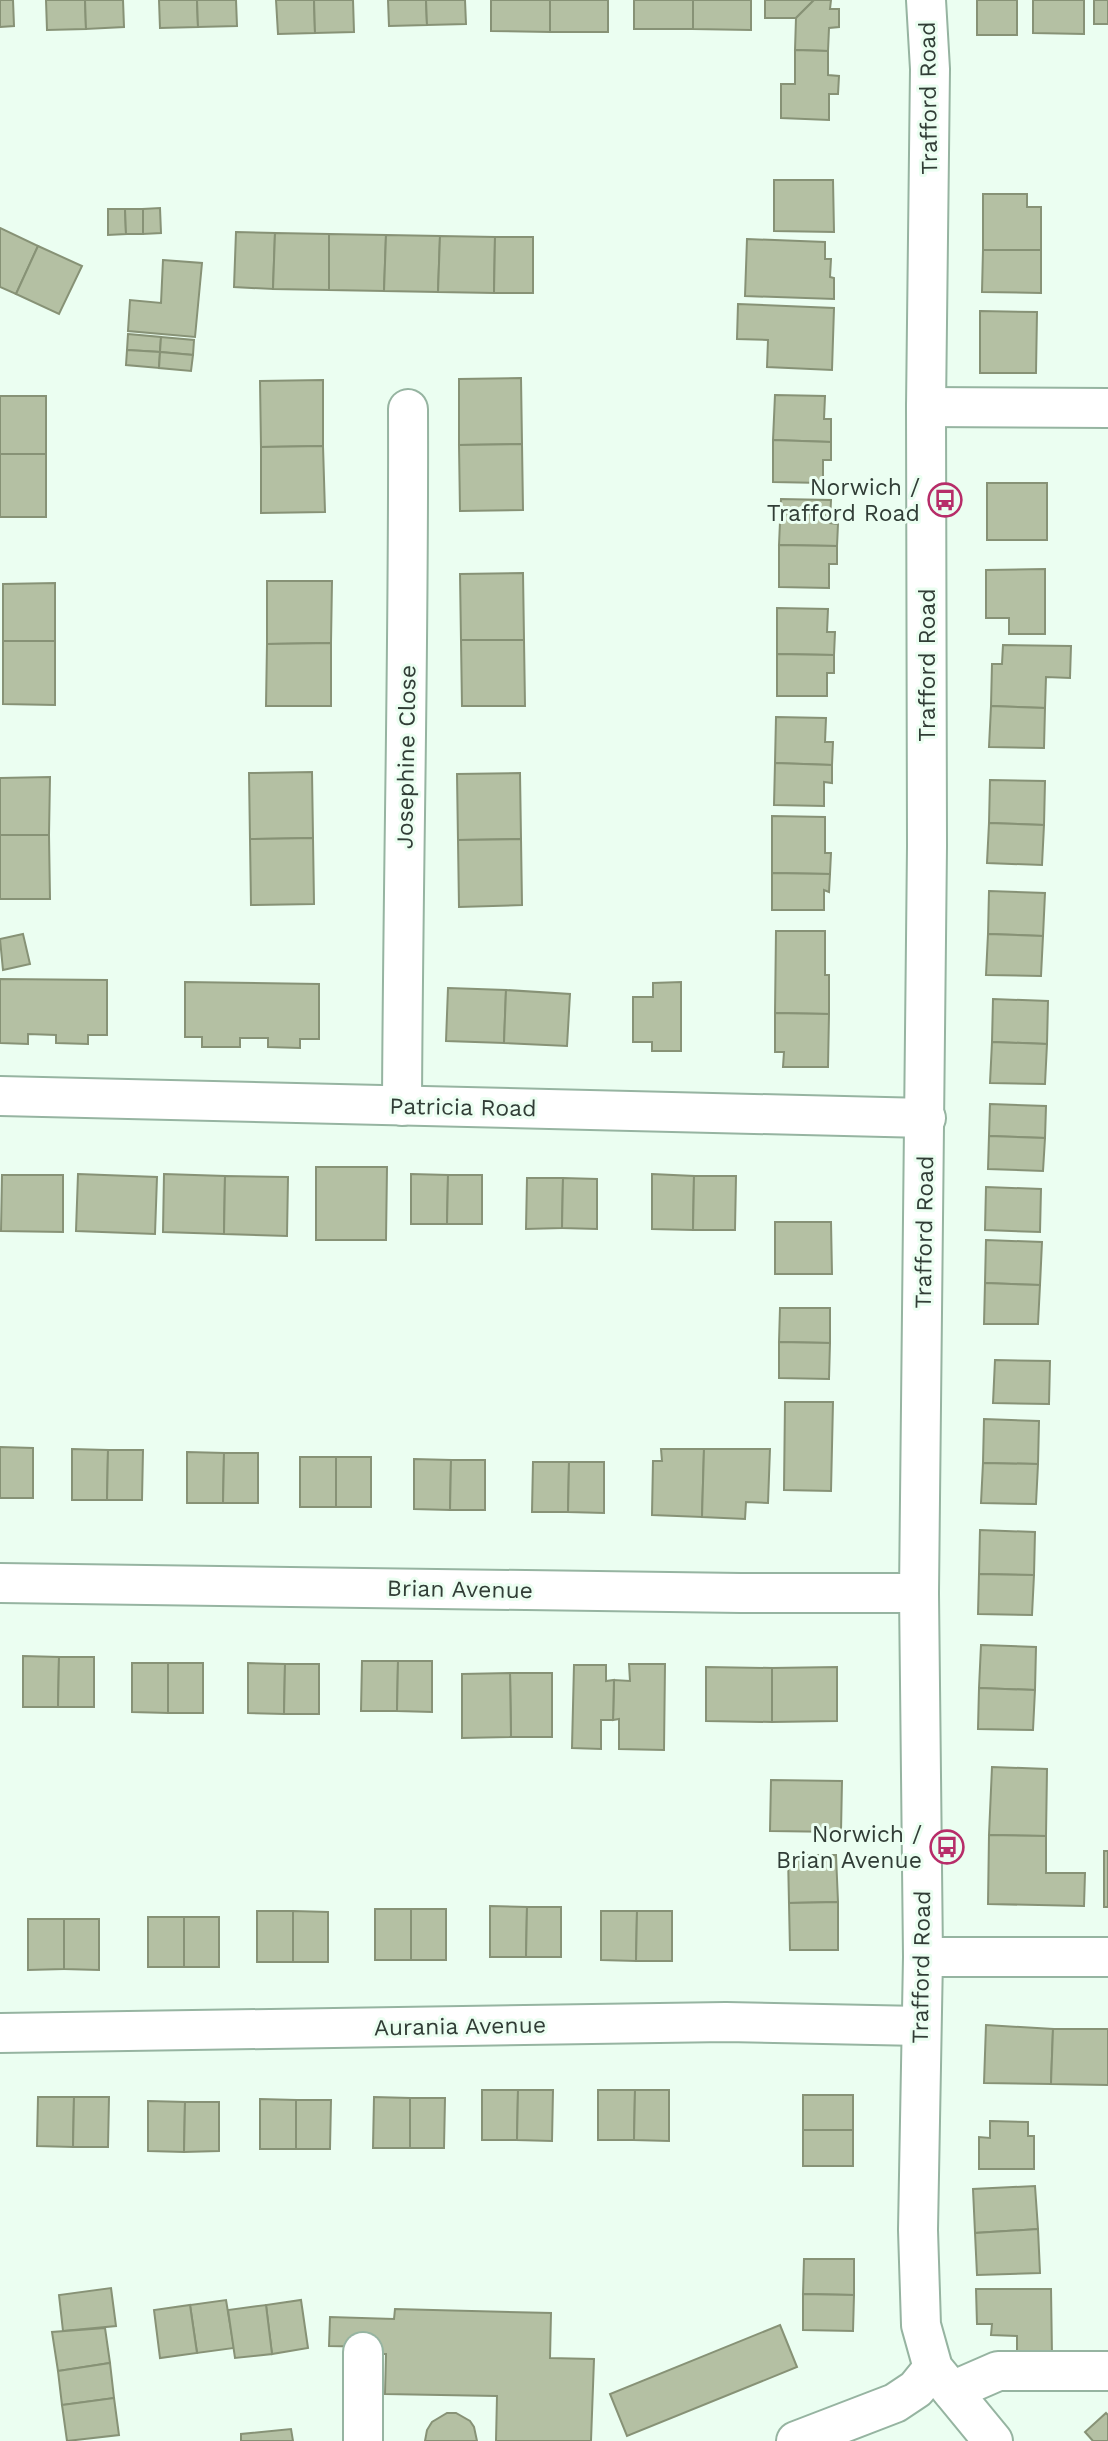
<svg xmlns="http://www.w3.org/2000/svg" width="1108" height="2441" font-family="'Work Sans',sans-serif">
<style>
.building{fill:#b4c0a3;stroke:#879276;stroke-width:2}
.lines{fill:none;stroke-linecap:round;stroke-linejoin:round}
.minor-casing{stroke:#96b4a1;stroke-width:42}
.minor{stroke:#fff;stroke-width:38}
.labels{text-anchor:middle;stroke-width:6;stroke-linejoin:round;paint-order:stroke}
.street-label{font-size:23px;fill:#313d36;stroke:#ebfef1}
.poi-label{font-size:23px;fill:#313d36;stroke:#ebfef1;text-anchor:end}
</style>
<rect width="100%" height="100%" fill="#ebfef1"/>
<g class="building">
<path d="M0,0H13L14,26L0,27Z"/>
<path d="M46,0H85L86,29L47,30Z"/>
<path d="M85,0H123L124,27L86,29Z"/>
<path d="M159,0H197L198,27L160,28Z"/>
<path d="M197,0H236L237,26L198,27Z"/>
<path d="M276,0H314L315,33L278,34Z"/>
<path d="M314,0H353L354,32L315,33Z"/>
<path d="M388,0H426L427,25L389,26Z"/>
<path d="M426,0H465L466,24L427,25Z"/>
<path d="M491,0H550V32L491,31Z"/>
<rect x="550" y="0" width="58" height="32"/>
<rect x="634" y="0" width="59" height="29"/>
<path d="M693,0H751V30L693,29Z"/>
<path d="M765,0H814L796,18H765Z"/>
<path d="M814,0H831L830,9H839V27L829,28L828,51L795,50L796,18Z"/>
<rect x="977" y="0" width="40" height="35"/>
<path d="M1033,0H1084V34L1033,33Z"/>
<rect x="1094" y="0" width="14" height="24"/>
<path d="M795,50L828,51V75L839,76L838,94H829V120L781,118V84H795Z"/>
<path d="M774,180H833L834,232L774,231Z"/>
<path d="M983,194H1027V207H1041V250H983Z"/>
<path d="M160,208L161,233L143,234V209Z"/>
<path d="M108,209H125L126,234L108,235Z"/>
<path d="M125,209H143V234H126Z"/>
<path d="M0,228L38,246L16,294L0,287Z"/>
<path d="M236,232L275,233L273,289L234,287Z"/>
<path d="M275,233L329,234V290L273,289Z"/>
<path d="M329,234L386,235L384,291L329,290Z"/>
<path d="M386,235L440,236L438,292L384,291Z"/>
<path d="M440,236L495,237L494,293L438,292Z"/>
<path d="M495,237H533V293H494Z"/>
<path d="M747,239L825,242V259H831L830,277L834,278V299L745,296Z"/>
<path d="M38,246L82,266L59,314L16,294Z"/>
<path d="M983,250H1041V293L982,292Z"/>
<path d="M163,260L202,263L195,337L128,331L130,300L161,303Z"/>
<path d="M738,304L834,308L832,370L767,367L768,340L737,339Z"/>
<path d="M980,311L1037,312L1036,373H980Z"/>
<path d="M128,334L161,337L160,352L127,350Z"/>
<path d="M161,337L194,340L193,355L160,352Z"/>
<path d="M127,350L160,352L159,368L126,365Z"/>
<path d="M160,352L193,355L191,371L159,368Z"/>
<path d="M521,378L522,444L459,445V379Z"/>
<path d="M323,380V446L261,447L260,381Z"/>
<path d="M775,395L825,396L824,419H831V442L773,440Z"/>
<rect x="0" y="396" width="46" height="58"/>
<path d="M773,440L831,442V460H823V483L773,482Z"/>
<path d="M522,444L523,510L460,511L459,445Z"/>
<path d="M323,446L325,512L261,513V447Z"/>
<rect x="0" y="454" width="46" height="63"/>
<rect x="987" y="483" width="60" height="57"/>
<path d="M781,499L831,500L830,523L838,524L837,546L779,545Z"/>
<path d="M779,545L837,546V564H829V588L779,587Z"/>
<path d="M1045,569V634H1009V618H986V570Z"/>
<path d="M523,573L524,640H461L460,574Z"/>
<path d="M267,581H332L331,643L267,644Z"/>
<path d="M55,583V641H3V584Z"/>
<path d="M777,608L828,609L827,632H835L834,655L777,654Z"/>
<path d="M461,640H524L525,706H462Z"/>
<path d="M3,641H55V705L3,704Z"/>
<path d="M331,643V706H266L267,644Z"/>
<path d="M1003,645L1071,646L1070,678L1046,677L1045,708L991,706L992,664H1002Z"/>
<path d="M777,654L834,655V673H827V696H777Z"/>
<path d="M991,706L1045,708L1044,748L989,747Z"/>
<path d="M776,717L826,718L825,742H833L832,765L775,763Z"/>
<path d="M775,763L832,765V783L824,782V806L774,805Z"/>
<path d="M312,772L313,838L250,839L249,773Z"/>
<path d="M520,773L521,839L458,840L457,774Z"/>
<path d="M50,777L49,835H0V778Z"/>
<path d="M990,780L1045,781L1044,825L989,823Z"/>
<path d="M772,816L825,817V853H831L830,874L772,873Z"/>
<path d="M989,823L1044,825L1042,865L987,863Z"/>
<path d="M0,835H49L50,899H0Z"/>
<path d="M313,838L314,904L251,905L250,839Z"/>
<path d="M521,839L522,905L459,907L458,840Z"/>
<path d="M772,873L830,874L829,892L824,890V910H772Z"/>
<path d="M989,891L1045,893L1043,936L988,934Z"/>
<path d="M776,931H825V975H829V1014L775,1013Z"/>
<path d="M23,934L30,964L3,970L0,939Z"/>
<path d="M988,934L1043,936L1041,976L986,975Z"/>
<path d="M0,979L107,980V1035H88V1044L56,1043V1035L28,1034V1044L0,1043Z"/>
<path d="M185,982L319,984V1039H300V1048L268,1047V1038H240V1047H202V1037H185Z"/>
<path d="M681,982V1051H652V1042H633V997H653V983Z"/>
<path d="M448,988L506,990L504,1043L446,1041Z"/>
<path d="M506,990L570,994L567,1046L504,1043Z"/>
<path d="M993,999L1048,1001L1047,1044L992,1042Z"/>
<path d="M775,1013L829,1014L828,1067H783L784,1052H775Z"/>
<path d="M992,1042L1047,1044L1045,1084L990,1083Z"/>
<path d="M990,1104L1046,1106L1045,1138L989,1136Z"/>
<path d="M989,1136L1045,1138L1043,1171L988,1169Z"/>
<path d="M316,1167H387L386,1240H316Z"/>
<path d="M78,1174L157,1177L155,1234L76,1231Z"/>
<path d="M164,1174L225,1176L224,1234L163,1232Z"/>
<path d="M411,1174L448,1175L447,1224H411Z"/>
<path d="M652,1174L694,1176L693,1230L652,1229Z"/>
<path d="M2,1175H63V1232L1,1231Z"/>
<path d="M448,1175H482V1224H447Z"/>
<path d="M225,1176L288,1177L287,1236L224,1234Z"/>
<path d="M694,1176H736L735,1230H693Z"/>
<path d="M527,1178H563L562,1228L526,1229Z"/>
<path d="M563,1178L597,1179V1229L562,1228Z"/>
<path d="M986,1187L1041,1189L1040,1232L985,1230Z"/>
<path d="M775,1222H831L832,1274H775Z"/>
<path d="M986,1240L1042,1242L1040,1285L985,1283Z"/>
<path d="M985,1283L1040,1285L1038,1324H984Z"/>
<path d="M780,1308H830V1343L779,1342Z"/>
<path d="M779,1342L830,1343L829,1379L779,1378Z"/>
<path d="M995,1360L1050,1361L1049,1404L993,1403Z"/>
<path d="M785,1402H833L831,1491L784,1490Z"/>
<path d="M984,1419L1039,1421L1038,1464L983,1463Z"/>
<path d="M0,1447L33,1448V1498H0Z"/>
<path d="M72,1449L108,1450L107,1500H72Z"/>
<path d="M661,1449H704L702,1517L652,1515L653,1461H662Z"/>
<path d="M704,1449H770L768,1503L746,1502L745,1519L702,1517Z"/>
<path d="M108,1450H143L142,1500H107Z"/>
<path d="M187,1452L224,1453L223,1503H187Z"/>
<path d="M224,1453H258V1503H223Z"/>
<rect x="300" y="1457" width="36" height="50"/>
<rect x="336" y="1457" width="35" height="50"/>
<path d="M414,1459L451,1460L450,1510L414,1509Z"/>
<path d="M451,1460H485V1510H450Z"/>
<path d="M533,1462H569L568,1512H532Z"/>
<path d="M569,1462H604V1513L568,1512Z"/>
<path d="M983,1463L1038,1464L1036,1504L981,1503Z"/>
<path d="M980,1530L1035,1532L1034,1575L979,1574Z"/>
<path d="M979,1574L1034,1575L1032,1615L978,1614Z"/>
<path d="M981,1645L1036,1647L1035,1690L979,1688Z"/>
<path d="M23,1656L59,1657L58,1707H23Z"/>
<path d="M59,1657H94V1707H58Z"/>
<path d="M362,1661H398L397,1711H361Z"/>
<path d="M398,1661H432V1712L397,1711Z"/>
<path d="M132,1663H168V1713L132,1712Z"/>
<rect x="168" y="1663" width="35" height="50"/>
<path d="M248,1663L285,1664L284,1714L248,1713Z"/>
<path d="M285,1664H319V1714H284Z"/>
<path d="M629,1664H665L664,1750L619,1749V1719L613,1720L614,1680L630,1681Z"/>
<path d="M574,1665H606V1681L614,1680L613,1720H601V1749L572,1748Z"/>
<path d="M706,1667L772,1668V1722L706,1721Z"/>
<path d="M837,1667V1721L772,1722V1668Z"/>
<path d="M510,1673H552V1737H511Z"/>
<path d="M510,1673L511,1737L462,1738V1674Z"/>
<path d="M979,1688L1035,1690L1033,1730L978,1729Z"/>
<path d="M992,1767L1047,1769L1046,1836L989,1835Z"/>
<path d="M771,1780L842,1781L841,1832L770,1831Z"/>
<path d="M989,1835L1046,1836V1873H1085L1084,1906L988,1904Z"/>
<rect x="1104" y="1851" width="4" height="56"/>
<path d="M788,1855H836L838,1902L789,1903Z"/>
<path d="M838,1902V1950H790L789,1903Z"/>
<path d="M490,1906L527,1907L526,1957H490Z"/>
<path d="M527,1907H561V1957H526Z"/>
<rect x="375" y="1909" width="36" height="51"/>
<rect x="411" y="1909" width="35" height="51"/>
<rect x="257" y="1911" width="36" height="51"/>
<path d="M293,1911L328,1912V1962H293Z"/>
<path d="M601,1911H637L636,1961L601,1960Z"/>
<path d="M637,1911H672V1961H636Z"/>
<rect x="148" y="1917" width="36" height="50"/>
<rect x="184" y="1917" width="35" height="50"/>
<path d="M28,1919H64V1969L28,1970Z"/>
<path d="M64,1919H99V1970L64,1969Z"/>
<path d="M986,2025L1053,2029L1051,2084L984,2083Z"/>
<path d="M1053,2029H1108V2085L1051,2084Z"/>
<path d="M482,2090H518L517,2140H482Z"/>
<path d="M518,2090H553L552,2141L517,2140Z"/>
<path d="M598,2090H635L634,2140H598Z"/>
<path d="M635,2090H669V2141L634,2140Z"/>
<rect x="803" y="2095" width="50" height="35"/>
<path d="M38,2097H74L73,2147L37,2146Z"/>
<path d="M74,2097H109L108,2147H73Z"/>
<path d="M374,2097L410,2098V2148H373Z"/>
<path d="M410,2098H445L444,2148H410Z"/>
<path d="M260,2099L296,2100V2149H260Z"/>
<path d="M296,2100H331L330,2149H296Z"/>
<path d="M148,2101L185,2102L184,2152L148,2151Z"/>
<path d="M185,2102H219V2151L184,2152Z"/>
<path d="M990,2121L1028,2122V2136H1034V2169H979V2137L990,2138Z"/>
<rect x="803" y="2130" width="50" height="36"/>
<path d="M1035,2186L1038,2229L975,2233L973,2189Z"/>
<path d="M1038,2229L1040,2273L977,2275L975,2233Z"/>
<path d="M804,2259H854V2295L803,2294Z"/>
<path d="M111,2288L116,2326L63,2331L59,2295Z"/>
<path d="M976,2289H1051L1052,2355H1017V2336L991,2335L992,2324H977Z"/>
<path d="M803,2294L854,2295L853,2331L803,2330Z"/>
<path d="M226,2300L234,2348L197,2353L190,2305Z"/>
<path d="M301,2300L308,2348L272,2354L266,2305Z"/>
<path d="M190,2305L197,2353L160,2358L154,2310Z"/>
<path d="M266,2305L272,2354L235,2358L228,2310Z"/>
<path d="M395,2309L551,2313L550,2358L594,2359L591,2441H496L497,2396L385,2394L386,2354H377V2347L329,2346L330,2317L394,2319Z"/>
<path d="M780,2325L797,2367L627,2436L610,2394Z"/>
<path d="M105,2328L110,2363L58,2371L52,2332Z"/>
<path d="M110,2363L114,2398L62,2405L58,2371Z"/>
<path d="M114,2398L119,2435L67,2441L62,2405Z"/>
<path d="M447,2413H456L470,2421L474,2427L477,2441H425L427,2430L432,2422Z"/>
<path d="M1106,2413L1108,2415V2441H1093L1085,2432Z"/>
<path d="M291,2429L293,2441H241V2434Z"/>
</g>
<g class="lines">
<defs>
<g id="minor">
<path d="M926,0L930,69L926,407L927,846L919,1593L923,1957L918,2230L921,2325L933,2368L993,2441"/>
<path d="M926,407L1108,408"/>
<path d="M0,1096L926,1118"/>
<path d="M402,1106C403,874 409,641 408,409"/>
<path d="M0,1583L741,1593H919"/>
<path d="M923,1957H1108"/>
<path d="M0,2033L726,2022L921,2026"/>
<path d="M952,2391L998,2371H1108"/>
<path d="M363,2441V2352"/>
<path d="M796,2441L895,2403L916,2389L933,2368"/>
</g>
</defs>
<use href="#minor" class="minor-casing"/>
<use href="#minor" class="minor"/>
</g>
<defs>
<symbol id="bus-ring" viewBox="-11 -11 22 22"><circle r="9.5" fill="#ebfef1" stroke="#b72d69" stroke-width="1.5"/><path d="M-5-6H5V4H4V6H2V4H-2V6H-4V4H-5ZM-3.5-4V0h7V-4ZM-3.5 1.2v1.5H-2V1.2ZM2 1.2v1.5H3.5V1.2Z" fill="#b72d69"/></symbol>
</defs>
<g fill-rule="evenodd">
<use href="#bus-ring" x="926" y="481" width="38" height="38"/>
<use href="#bus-ring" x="928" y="1828" width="38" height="38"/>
</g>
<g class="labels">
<g class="street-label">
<text transform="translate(928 98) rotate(-91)" y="8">Trafford Road</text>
<text transform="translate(927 665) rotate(-90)" y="8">Trafford Road</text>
<text transform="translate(406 757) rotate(-89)" y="8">Josephine Close</text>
<text transform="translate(463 1107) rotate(1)" y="8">Patricia Road</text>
<text transform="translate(924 1232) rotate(-89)" y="8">Trafford Road</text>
<text transform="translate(460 1589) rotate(1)" y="8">Brian Avenue</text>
<text transform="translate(921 1967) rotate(-89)" y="8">Trafford Road</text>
<text transform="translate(460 2026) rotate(-1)" y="8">Aurania Avenue</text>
</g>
<g class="poi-label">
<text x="920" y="495">Norwich /<tspan x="920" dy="26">Trafford Road</tspan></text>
<text x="922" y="1842">Norwich /<tspan x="922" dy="26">Brian Avenue</tspan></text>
</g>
</g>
</svg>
